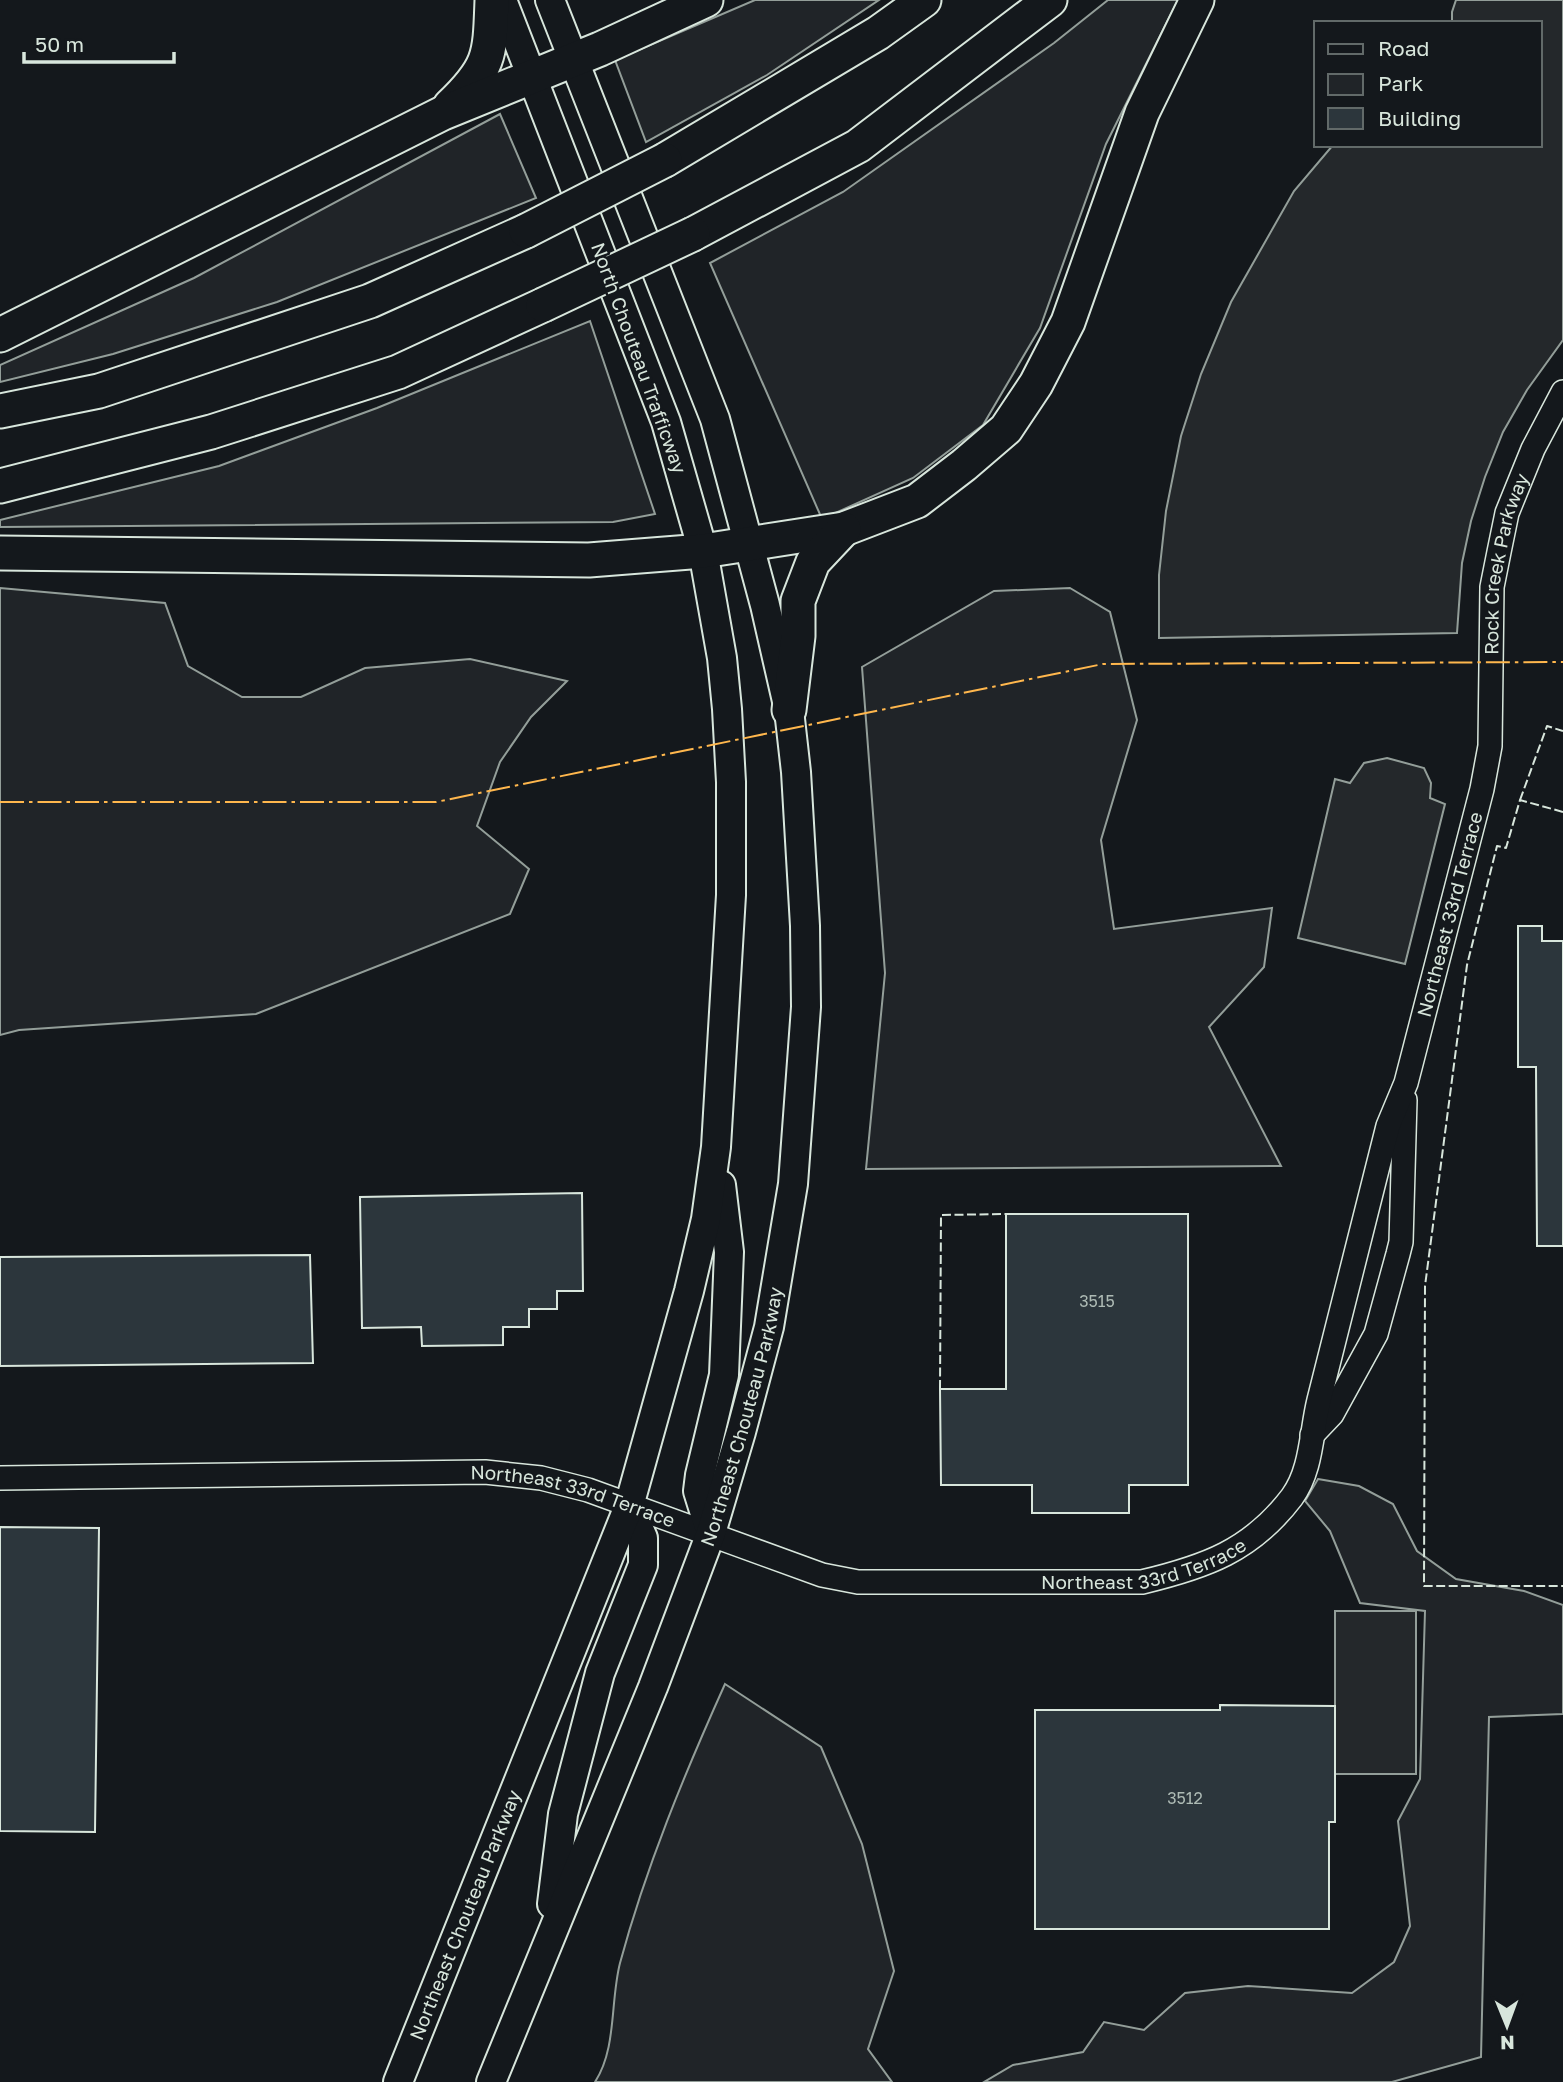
<svg xmlns="http://www.w3.org/2000/svg" width="1563" height="2082" font-family="'Golos Text',sans-serif">
<style>
.green{fill:#202428;stroke:#939e99;stroke-width:2}
.parking{fill:#24282b;stroke:#939e99;stroke-width:2}
.building{fill:#2c363c;stroke:#d8e6dc;stroke-width:2}
.lines{fill:none;stroke-linecap:round;stroke-linejoin:round}
.minor-casing{stroke:#d8e6dc;stroke-width:26}
.major-casing{stroke:#d8e6dc;stroke-width:32}
.highway-casing{stroke:#d8e6dc;stroke-width:37}
.minor{stroke:#14181c;stroke-width:23}
.major{stroke:#14181c;stroke-width:28}
.highway{stroke:#14181c;stroke-width:33}
.highway-bridge-casing{stroke:#d8e6dc;stroke-width:37;stroke-linecap:butt}
.highway-bridge{stroke:#14181c;stroke-width:33}
.fence{stroke:#d8e6dc;stroke-width:2;stroke-dasharray:9 3.5;stroke-linecap:butt}
.power{stroke:#ffb74d;stroke-width:2;stroke-dasharray:24 5 3.5 5;stroke-linecap:butt}
.labels{text-anchor:middle;stroke-width:5;stroke-linejoin:round;paint-order:stroke}
.number-label{font-size:16px;fill:#adbab4}
.street-label{font-size:19px;fill:#d8e6dc;stroke:#14181c}
</style>
<rect width="100%" height="100%" fill="#14181c"/>
<g class="green">
<path d="M755,0H879L767,75L646,142L615,60Z"/>
<path d="M1108,0H1178L1106,144L1040,328L983,425L913,478L822,519L710,263L843,192L1054,43Z"/>
<path d="M500,114L536,198L277,302L113,354L0,382V365L194,278Z"/>
<path d="M590,321L655,514L613,522L0,527V520L219,466L377,408Z"/>
<path d="M0,588L165,603L188,666L242,697H301L365,668L470,659L567,681L531,717L500,762L477,826L529,869L510,914L256,1014L19,1030L0,1035Z"/>
<path d="M1070,588L1110,612L1137,720L1101,840L1114,929L1272,908L1264,967L1209,1027L1281,1166L866,1169L885,973L862,667L994,591Z"/>
<path d="M1318,1479L1359,1486L1393,1504L1417,1551L1456,1579L1524,1591L1563,1605V1714L1489,1717L1481,2057L1392,2082H984L1013,2065L1083,2052L1104,2022L1144,2030L1185,1993L1248,1986L1352,1993L1394,1962L1410,1926L1398,1821L1420,1779L1425,1611L1360,1603L1330,1531L1305,1501Z"/>
<path d="M725,1684L821,1747L862,1844L894,1971L868,2049L892,2082H595C617,2048 610,2002 620,1963C646,1867 684,1775 725,1684Z"/>
</g>
<g class="parking">
<path d="M1456,0H1563V340L1527,390L1503,432L1485,477L1471,521L1462,563L1457,633L1159,638V575L1166,511L1181,436L1201,374L1231,302L1294,191L1333,145H1540V23H1452V12Z"/>
<path d="M1387,758L1424,768L1431,783L1430,798L1445,804L1405,964L1298,938L1335,779L1350,783L1364,763Z"/>
<rect x="1335" y="1611" width="81" height="163"/>
</g>
<g class="building">
<path d="M1518,926H1542V941H1563V1246H1537L1536,1067H1518Z"/>
<path d="M582,1193L583,1291H557V1309H529V1327H503V1345L422,1346L421,1327L362,1328L360,1197Z"/>
<path d="M1006,1214H1188V1485H1129V1513H1032V1485H941L940,1389H1006Z"/>
<path d="M310,1255L313,1363L0,1366V1257Z"/>
<path d="M0,1527L99,1528L95,1832L0,1831Z"/>
<path d="M1220,1705L1335,1706V1822H1329V1929H1035V1710H1220Z"/>
</g>
<g class="lines">
<defs>
<g id="minor">
<path d="M1312,1435L1332,1414L1376,1334L1398,1254L1401,1242L1405,1100"/>
<path id="s1" d="M0,1478L485,1472L541,1478L588,1490L822,1575L858,1582H1142C1205,1567 1251,1551 1292,1497C1312,1470 1311,1432 1319,1400C1342,1309 1365,1217 1388,1126L1406,1083L1482,789L1490,746L1492,587L1499,552L1507,513L1533,449L1563,392"/>
</g>
<g id="major">
<path d="M711,1533L698,1491L700,1475L724,1375L729,1252L721,1185"/>
<path d="M552,1904L563,1814L600,1673L643,1565V1538L629,1506"/>
<path id="s2" d="M398,2082L629,1506L689,1291L706,1219L716,1147L731,895V782L727,709L722,658L703,551L666,422L502,0"/>
<path id="s3" d="M491,2082L653,1687L711,1533L741,1432L769,1327L793,1184L806,1007L805,926L796,772L789,710L765,605L715,419L550,0"/>
</g>
<g id="highway">
<path d="M450,106C491,67 490,55 492,0"/>
<path d="M665,160L878,33L924,0"/>
<path d="M693,234L858,146L1050,0"/>
<path d="M0,335L443,113L600,49L706,0"/>
<path d="M0,411L99,391L370,301L526,231"/>
<path d="M0,486L211,432L398,372L543,305"/>
<path d="M0,553L589,560L703,551L844,529L917,501L964,465L1006,429L1036,384L1068,322L1142,113L1197,0"/>
<path d="M789,710L798,636V601L813,562L844,529"/>
</g>
</defs>
<use href="#minor" class="minor-casing"/>
<use href="#major" class="major-casing"/>
<use href="#highway" class="highway-casing"/>
<use href="#minor" class="minor"/>
<use href="#major" class="major"/>
<use href="#highway" class="highway"/>
<defs>
<g id="highway-bridge">
<path d="M526,231L665,160"/>
<path d="M543,305L693,234"/>
</g>
</defs>
<use href="#highway-bridge" class="highway-bridge-casing"/>
<use href="#highway-bridge" class="highway-bridge"/>
<g class="fence">
<path d="M1520,800L1547,726L1563,731"/>
<path d="M1563,812L1520,800L1506,848L1497,846L1467,965L1425,1286L1424,1586H1563"/>
<path d="M940,1389L941,1215L1006,1214"/>
</g>
<path class="power" d="M0,802H436L1103,664L1563,662"/>
</g>
<g class="labels">
<g class="number-label">
<text x="1097" y="1307">3515</text>
<text x="1185" y="1804">3512</text>
</g>
<g class="street-label">
<text transform="translate(639 358) rotate(70)" y="7">North Chouteau Trafficway</text>
<text dy="7" stroke="none"><textPath href="#s1" startOffset="2298">Rock Creek Parkway</textPath></text>
<text dy="7" stroke="none"><textPath href="#s1" startOffset="1941">Northeast 33rd Terrace</textPath></text>
<text dy="7" stroke="none"><textPath href="#s3" startOffset="712">Northeast Chouteau Parkway</textPath></text>
<text dy="7" stroke="none"><textPath href="#s1" startOffset="576">Northeast 33rd Terrace</textPath></text>
<text dy="7" stroke="none"><textPath href="#s1" startOffset="1164">Northeast 33rd Terrace</textPath></text>
<text dy="7" stroke="none"><textPath href="#s2" startOffset="180">Northeast Chouteau Parkway</textPath></text>
</g>
</g>
<rect x="1314" y="21" width="228" height="126" fill="#14181c" stroke="#626a69" stroke-width="2"/>
<rect x="1328" y="44" width="35" height="10" fill="#14181c" stroke="#626a69" stroke-width="2"/>
<text x="1378" y="56" font-size="21" fill="#d8e6dc">Road</text>
<rect x="1328" y="74" width="35" height="21" fill="#202428" stroke="#626a69" stroke-width="2"/>
<text x="1378" y="91" font-size="21" fill="#d8e6dc">Park</text>
<rect x="1328" y="108" width="35" height="21" fill="#2c363c" stroke="#626a69" stroke-width="2"/>
<text x="1378" y="126" font-size="21" fill="#d8e6dc">Building</text>
<g transform="translate(1507 2026) rotate(179)" stroke="#14181c" stroke-width="5" paint-order="stroke">
<path d="M0-5L12 26L0 18L-12 26Z" fill="#d8e6dc"/>
<text y="-10" font-size="19" font-weight="bold" text-anchor="middle" fill="#d8e6dc">N</text>
</g>
<path d="M24 52v10h150v-10" fill="none" stroke="#d8e6dc" stroke-width="3.5"/>
<text x="35" y="52" font-size="21" fill="#d8e6dc" stroke="#14181c" stroke-width="5" paint-order="stroke">50 m</text>
</svg>
